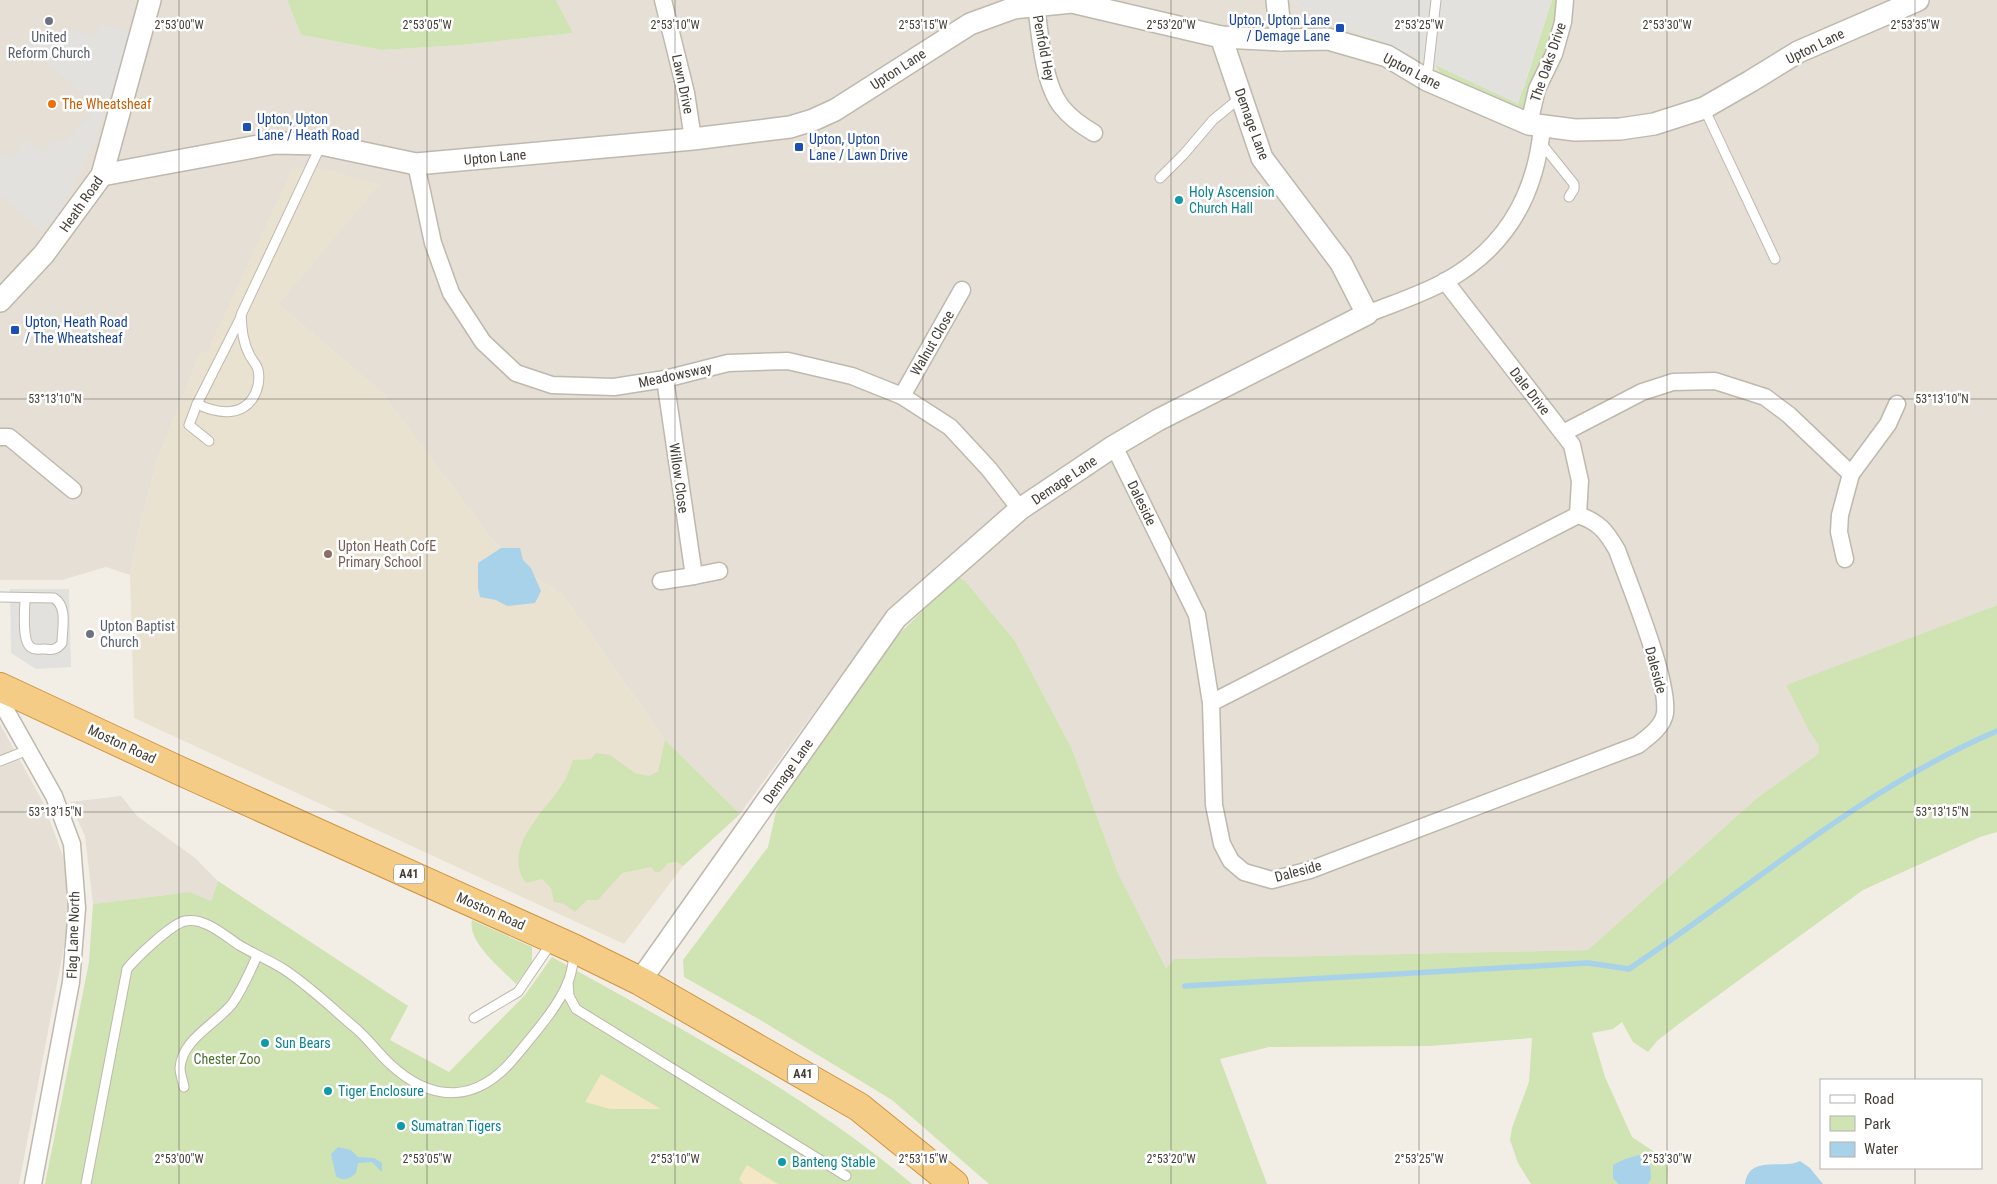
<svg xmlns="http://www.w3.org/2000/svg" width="1997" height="1184" font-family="'Roboto Condensed',sans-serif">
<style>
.residential{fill:#e5dfd5}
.education{fill:#eae2d1}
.green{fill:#d0e3b2}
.sand{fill:#f3e7c5}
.parking{fill:#e3e1de}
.water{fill:#a7d2ea}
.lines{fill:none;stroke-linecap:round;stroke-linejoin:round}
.stream{stroke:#a7d2ea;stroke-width:5.5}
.service-casing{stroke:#bfb8ad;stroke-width:11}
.minor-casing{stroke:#bfb8ad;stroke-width:19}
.tertiary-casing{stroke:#bfb8ad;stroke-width:24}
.trunk-casing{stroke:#d19442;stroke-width:30}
.service{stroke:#fff;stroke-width:9}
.minor{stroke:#fff;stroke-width:16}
.tertiary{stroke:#fff;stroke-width:21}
.trunk{stroke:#f4cc86;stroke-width:28}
.ticks{fill:none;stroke:#443e36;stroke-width:1;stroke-opacity:0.45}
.worship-dot{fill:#6b7280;stroke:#fff;stroke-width:2}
.transit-dot{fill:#1a4fb4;stroke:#fff;stroke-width:2}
.food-dot{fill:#e8710a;stroke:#fff;stroke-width:2}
.culture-dot{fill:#0f9aa8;stroke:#fff;stroke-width:2}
.education-dot{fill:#8d6e63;stroke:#fff;stroke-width:2}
.labels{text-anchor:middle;stroke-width:5;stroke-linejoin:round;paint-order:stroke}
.shield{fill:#fff;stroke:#7c7872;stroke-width:1}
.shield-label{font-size:12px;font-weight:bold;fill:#443e36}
.transit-label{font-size:14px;fill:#164399;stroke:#fff;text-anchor:start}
.worship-label{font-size:14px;fill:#5b616d;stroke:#fff}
.street-label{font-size:14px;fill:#443e36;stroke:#fff}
.food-label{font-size:14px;fill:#c56008;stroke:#fff;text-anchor:start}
.culture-label{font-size:14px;fill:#0d838f;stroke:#fff;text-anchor:start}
.education-label{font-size:14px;fill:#785e54;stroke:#fff;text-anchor:start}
.park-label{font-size:14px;fill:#4b712e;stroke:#fff}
.ticks-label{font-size:12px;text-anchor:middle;fill:#443e36;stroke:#fff;stroke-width:5;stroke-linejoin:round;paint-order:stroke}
</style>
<rect width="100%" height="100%" fill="#f2eee6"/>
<g class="residential">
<path d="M0,0H287L301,35L382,50L462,45L573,33L556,0H1288L1325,20L1390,44L1518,104L1552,0H1997V605L1786,685L1809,731L1819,746L1818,754L1757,798L1588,950L1174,959L1166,968L1117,871L1072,749L1015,641L966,582L941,562L879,623L740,814L665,740L562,594L536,578L531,568L523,560L501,548L493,541L381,392L278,304L379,184L207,353L200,354L158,458L141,521L130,575L106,567L62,580H0Z"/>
<path d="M0,724L43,802L75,889L19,1184H0Z"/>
<path d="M121,796L137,816L195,858L218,881L211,901L190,892L93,904L85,836L70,802Z"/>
</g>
<path class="education" d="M293,167L333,171L379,185L278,304L381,392L493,541L501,548H520L523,560L531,568L536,578L562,594L665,740L740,814L683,866L624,944L134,718L130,575L141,521L158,458L200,354L207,352Z"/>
<g class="green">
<path d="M287,0H556L573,33L462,45L382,50L301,35Z"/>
<path d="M1552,0H1563L1528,108L1520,111L1442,75L1435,65L1438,21L1523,91Z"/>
<path d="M958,576L966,582L1015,641L1072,749L1117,871L1166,968L1174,959L1588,950L1757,798L1818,754L1819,746L1809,731L1786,685L1997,605V832L1980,837L1863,890L1676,1026L1657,1041L1648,1052L1633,1042L1622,1022L1613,1029L1592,1033L1605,1077L1632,1137L1659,1155L1668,1167L1667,1184H1531L1518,1163L1510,1140L1512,1128L1529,1082L1532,1038L1429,1046L1269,1047L1220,1059L1267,1184H989L892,1100L762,1021L684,977L683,960L768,847L776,812L794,775L899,634Z"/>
<path d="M665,740L740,814L683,866L677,862L668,863L660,872H655L651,867L622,873L598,900H587L575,912L564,904L554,902L551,888L542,879L526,883C501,849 544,812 562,785C567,778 570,768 573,760L591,759L596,753L610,755L635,773L648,776L658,772Z"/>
<path d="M218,881L408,1006L390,1040L449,1072L525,995L552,957C676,1026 803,1092 912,1184H45L89,962L93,904L190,892L211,901Z"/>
<path d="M472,920L532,947V963L516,984C502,969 467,942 472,920Z"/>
</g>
<g class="sand">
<path d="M601,1074L661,1109H610L585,1102Z"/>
<path d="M747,1165L778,1184H743L739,1179Z"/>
</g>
<g class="parking">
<path d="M1288,0H1552L1518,104L1390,44L1325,20Z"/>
<path d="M100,23L129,32L120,67L93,145L62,207L42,232L0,195V150L11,159L25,139L43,153L56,138L63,143L97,107L27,46L31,41L65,49L70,29L97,37Z"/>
<path d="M10,589H69L71,667L36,669L11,653Z"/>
</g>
<g class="water">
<path d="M501,548H520L523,560L531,568L541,591L535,603L507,606L496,600L480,597L478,588V563Z"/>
<path d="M338,1147L351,1150L358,1157L374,1158L382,1163V1172L372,1162L358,1163L356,1173C351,1178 343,1182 336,1176L331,1154Z"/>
<path d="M1639,1155L1650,1162L1651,1179L1648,1184H1618L1613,1178V1165L1625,1159Z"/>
<path d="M1800,1161L1810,1168L1823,1184H1745C1749,1154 1782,1170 1800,1161Z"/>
</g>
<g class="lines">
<path class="stream" d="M1185,986L1588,963L1629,969C1750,888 1861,789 1997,731"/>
<defs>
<g id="service">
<path d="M1427,79L1436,0"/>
<path d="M1704,108L1775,259"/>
<path d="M1541,143L1574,184V189L1569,197"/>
<path d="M1160,178L1184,154L1213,120L1241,97"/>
<path d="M197,404C218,414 245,418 256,392C259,384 260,378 258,370C257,365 253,361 250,356C243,343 242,330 241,315L321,145"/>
<path d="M209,441L189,425L197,404L241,317"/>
<path d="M0,597L54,598C68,607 62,628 62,643C57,650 52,650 44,649C40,649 35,650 32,648C21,643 25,608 25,598"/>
<path d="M0,761L28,750"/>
<path d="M568,982L569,996L576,1009L846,1176"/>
<path d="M474,1018L518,992L552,942"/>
<path d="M184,1087C183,1081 180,1074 180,1068C182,1039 216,1024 232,1004C242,990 250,972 257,956"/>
<path d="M86,1184L127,969C136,958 171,924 185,921C204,917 224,935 239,945C254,954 271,961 285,970C309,986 331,1007 353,1026C367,1037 377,1052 390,1064C433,1104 478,1103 516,1056C533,1035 559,1006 568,982C572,973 573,961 575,952"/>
</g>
<g id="minor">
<path d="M663,0L686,93L693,139"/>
<path d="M1036,5C1040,34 1043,83 1061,106C1070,118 1082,126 1094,133"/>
<path d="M1529,124L1537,89L1554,54L1563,22L1565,0"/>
<path d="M416,164L433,243L451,293L483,342L516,373L552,385L614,387L665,379L728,363L788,361L852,376L902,396L950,427L989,469L1020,509"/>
<path d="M1445,281L1572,445L1580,481L1578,515"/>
<path d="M1367,314C1392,304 1420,295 1444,282C1505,249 1536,195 1542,127"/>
<path d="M902,396L962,290"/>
<path d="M1563,433L1642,392L1673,382L1715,381L1765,397L1789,415L1851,474"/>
<path d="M0,437H9L73,490"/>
<path d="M1114,446L1197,615L1211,703L1578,515C1599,522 1606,531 1617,550C1630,586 1669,680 1665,713C1663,727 1648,737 1638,745L1310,870L1272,880L1244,872L1231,861L1222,844L1214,805L1211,703"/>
<path d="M1845,559L1839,532L1840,515L1851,474L1888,424L1897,404"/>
<path d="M694,576L719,571"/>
<path d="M661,581L694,576L665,379"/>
<path d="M0,700L54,796L72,844L77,908L71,982L33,1184"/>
</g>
<g id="tertiary">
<path d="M1277,0L1281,40"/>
<path d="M102,175L275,143L321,144L416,164L693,139L790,127L813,120L835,110L970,24L1014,8L1072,2L1221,37L1281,40L1328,39L1387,56L1427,80L1529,124L1575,130L1620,129L1654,124L1704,108L1751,81L1798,52L1918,0"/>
<path d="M0,301L44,254L102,175L150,0"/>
<path d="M640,981L896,618L1020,509L1114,446L1158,420L1367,314L1341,263L1262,158L1221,37"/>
</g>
<path id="trunk" d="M0,687L178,770L575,949L640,981L859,1107L954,1184"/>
</defs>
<use href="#service" class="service-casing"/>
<use href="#minor" class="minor-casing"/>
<use href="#tertiary" class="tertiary-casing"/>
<use href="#trunk" class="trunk-casing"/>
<use href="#service" class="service"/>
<use href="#minor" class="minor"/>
<use href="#tertiary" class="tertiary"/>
<use href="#trunk" class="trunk"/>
</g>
<path class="ticks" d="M179,0V1184M427,0V1184M675,0V1184M923,0V1184M1171,0V1184M1419,0V1184M1667,0V1184M1915,0V1080M0,399H1997M0,812H1997M1915,1168V1184"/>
<g class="worship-dot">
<circle cx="49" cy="21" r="5"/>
<circle cx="90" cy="634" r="5"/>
</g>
<g class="transit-dot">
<rect x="1335" y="23" width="10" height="10" rx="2.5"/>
<rect x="242" y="122" width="10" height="10" rx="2.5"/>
<rect x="794" y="142" width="10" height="10" rx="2.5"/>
<rect x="10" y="325" width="10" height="10" rx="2.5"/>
</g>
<circle class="food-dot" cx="52" cy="104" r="5"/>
<g class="culture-dot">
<circle cx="1179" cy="200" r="5"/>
<circle cx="265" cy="1043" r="5"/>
<circle cx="328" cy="1091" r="5"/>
<circle cx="401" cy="1126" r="5"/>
<circle cx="782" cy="1162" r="5"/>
</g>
<circle class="education-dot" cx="328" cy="554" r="5"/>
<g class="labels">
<g class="shield">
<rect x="394" y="864.5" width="30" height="19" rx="4"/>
<rect x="788" y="1064.5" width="30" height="19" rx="4"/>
</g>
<g class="shield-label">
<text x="409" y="878">A41</text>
<text x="803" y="1078">A41</text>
</g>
<g class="transit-label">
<text x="1330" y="25" text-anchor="end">Upton, Upton Lane<tspan x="1330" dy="16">/ Demage Lane</tspan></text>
<text x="257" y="124">Upton, Upton<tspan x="257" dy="16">Lane / Heath Road</tspan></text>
<text x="809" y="144">Upton, Upton<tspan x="809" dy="16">Lane / Lawn Drive</tspan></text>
<text x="25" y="327">Upton, Heath Road<tspan x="25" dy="16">/ The Wheatsheaf</tspan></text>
</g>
<g class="worship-label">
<text x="49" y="42">United<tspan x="49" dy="16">Reform Church</tspan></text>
<text x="100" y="631" text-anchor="start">Upton Baptist<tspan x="100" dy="16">Church</tspan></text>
</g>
<g class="street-label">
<text transform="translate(1815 46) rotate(-26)" y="5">Upton Lane</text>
<text transform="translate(1044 48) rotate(79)" y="5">Penfold Hey</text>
<text transform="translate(1548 62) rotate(-71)" y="5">The Oaks Drive</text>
<text transform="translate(898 69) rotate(-33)" y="5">Upton Lane</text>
<text transform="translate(1412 71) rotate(27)" y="5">Upton Lane</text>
<text transform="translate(683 84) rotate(78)" y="5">Lawn Drive</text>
<text transform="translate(1252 124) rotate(70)" y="5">Demage Lane</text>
<text transform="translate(495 157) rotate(-5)" y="5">Upton Lane</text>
<text transform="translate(81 204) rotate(-55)" y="5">Heath Road</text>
<text transform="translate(932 343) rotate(-60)" y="5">Walnut Close</text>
<text transform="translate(675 375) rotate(-12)" y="5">Meadowsway</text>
<text transform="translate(1530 391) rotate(52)" y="5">Dale Drive</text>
<text transform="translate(679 478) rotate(82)" y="5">Willow Close</text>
<text transform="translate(1064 480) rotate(-34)" y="5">Demage Lane</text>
<text transform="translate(1142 503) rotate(64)" y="5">Daleside</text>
<text transform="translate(1656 670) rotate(75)" y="5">Daleside</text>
<text transform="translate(122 744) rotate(25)" y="5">Moston Road</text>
<text transform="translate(788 771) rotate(-55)" y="5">Demage Lane</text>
<text transform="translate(1298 871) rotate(-15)" y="5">Daleside</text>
<text transform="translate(491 911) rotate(24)" y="5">Moston Road</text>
<text transform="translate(73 935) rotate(-88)" y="5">Flag Lane North</text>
</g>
<g class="food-label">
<text x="62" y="109">The Wheatsheaf</text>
</g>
<g class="culture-label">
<text x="1189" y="197">Holy Ascension<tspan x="1189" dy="16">Church Hall</tspan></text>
<text x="275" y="1048">Sun Bears</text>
<text x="338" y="1096">Tiger Enclosure</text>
<text x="411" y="1131">Sumatran Tigers</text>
<text x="792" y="1167">Banteng Stable</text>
</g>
<g class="education-label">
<text x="338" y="551">Upton Heath CofE<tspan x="338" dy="16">Primary School</tspan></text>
</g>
<g class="park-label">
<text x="227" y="1064">Chester Zoo</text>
</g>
</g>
<g class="ticks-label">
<text x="179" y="29">2°53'00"W</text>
<text x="427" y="29">2°53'05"W</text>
<text x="675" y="29">2°53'10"W</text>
<text x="923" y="29">2°53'15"W</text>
<text x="1171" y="29">2°53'20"W</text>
<text x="1419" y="29">2°53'25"W</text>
<text x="1667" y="29">2°53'30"W</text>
<text x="1915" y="29">2°53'35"W</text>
<text x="1942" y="403">53°13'10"N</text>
<text x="55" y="403">53°13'10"N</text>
<text x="1942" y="816">53°13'15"N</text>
<text x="55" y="816">53°13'15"N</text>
<text x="179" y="1163">2°53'00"W</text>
<text x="427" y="1163">2°53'05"W</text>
<text x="675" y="1163">2°53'10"W</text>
<text x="923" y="1163">2°53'15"W</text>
<text x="1171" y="1163">2°53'20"W</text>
<text x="1419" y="1163">2°53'25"W</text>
<text x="1667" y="1163">2°53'30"W</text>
</g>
<rect x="1820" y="1079" width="162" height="90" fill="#ffffff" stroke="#b4b2af"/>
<rect x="1830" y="1095" width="25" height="8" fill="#ffffff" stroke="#b4b2af"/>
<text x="1864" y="1104" font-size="15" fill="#443e36">Road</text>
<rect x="1830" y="1116" width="25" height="15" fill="#d0e3b2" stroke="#b4b2af"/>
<text x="1864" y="1129" font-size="15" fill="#443e36">Park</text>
<rect x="1830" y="1142" width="25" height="15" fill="#a7d2ea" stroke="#b4b2af"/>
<text x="1864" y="1154" font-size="15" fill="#443e36">Water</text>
</svg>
